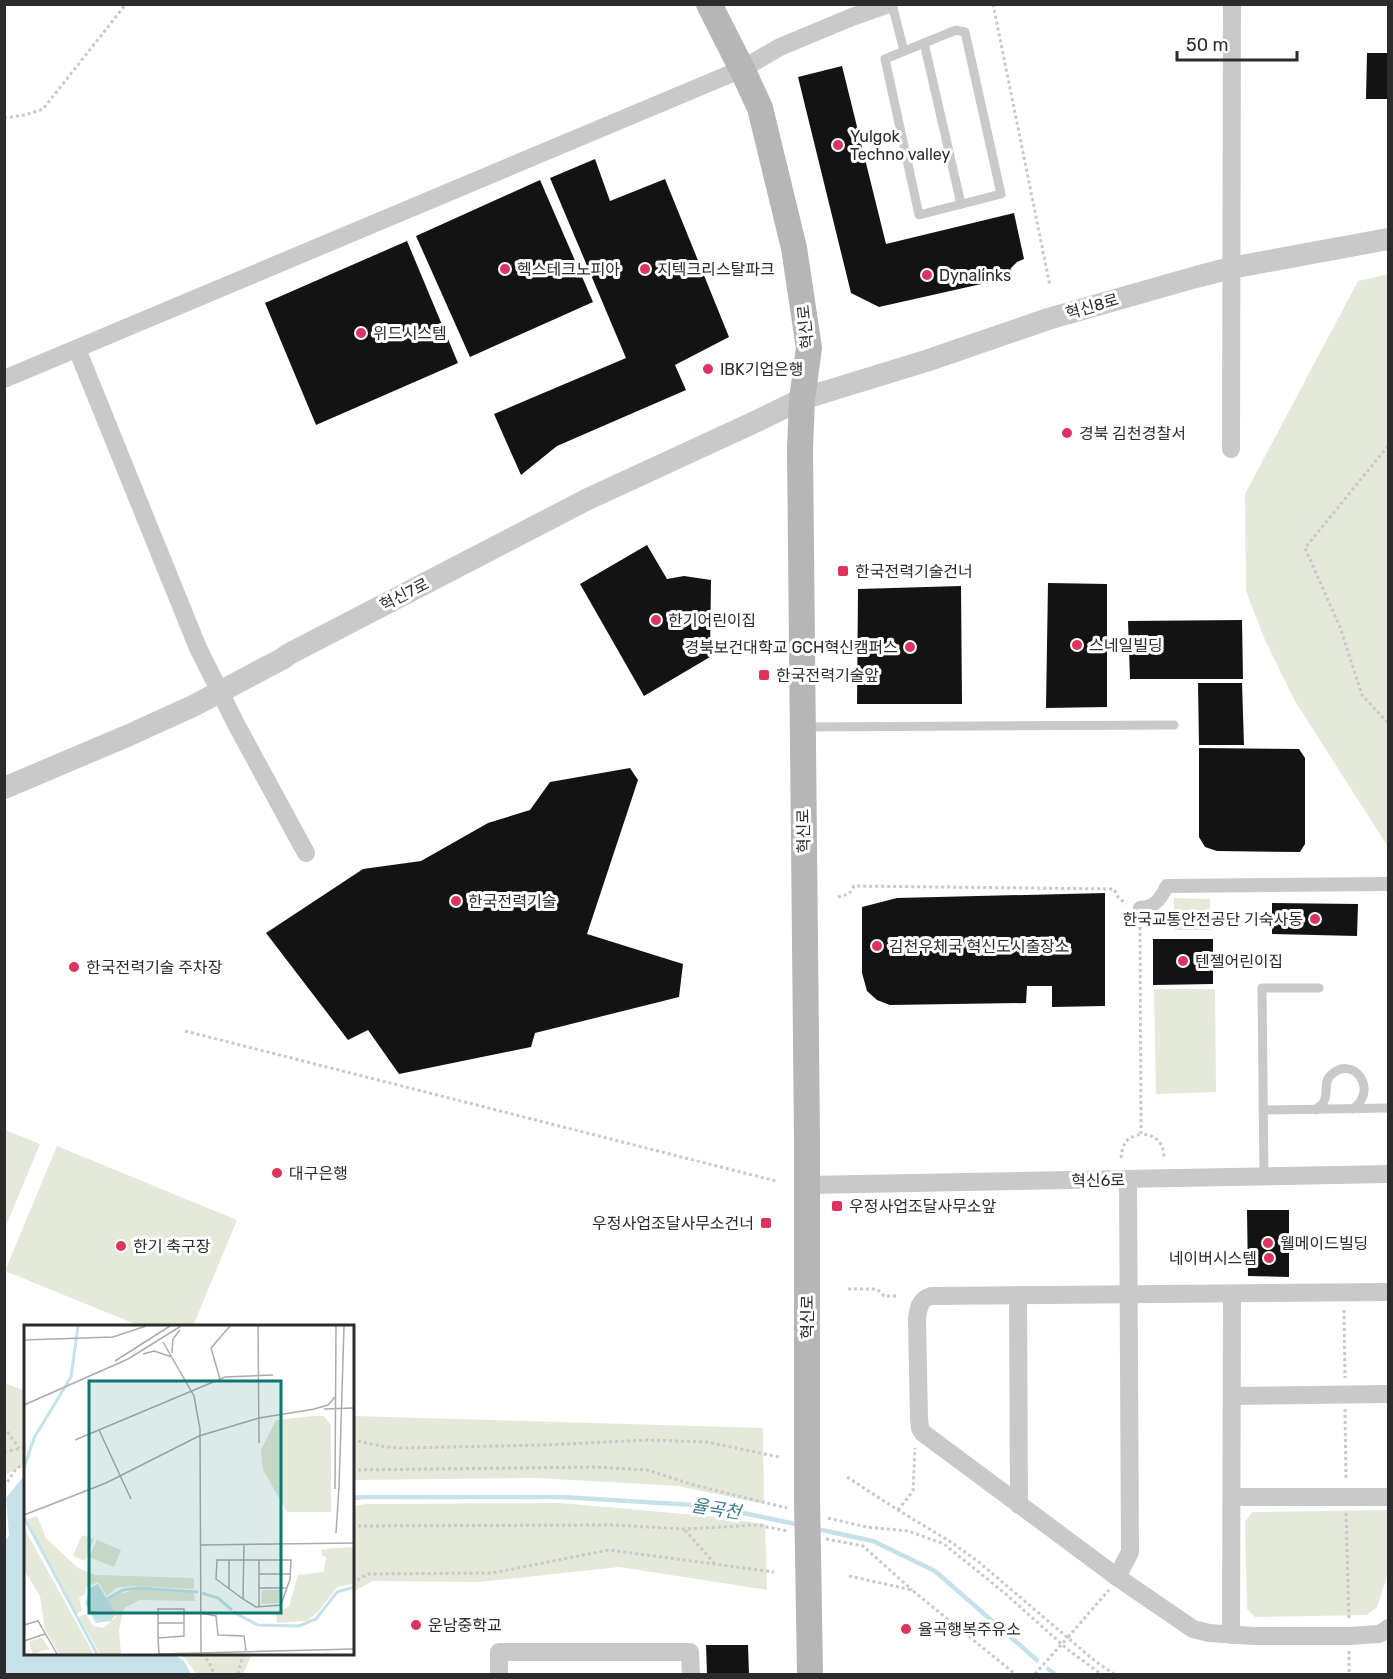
<svg xmlns="http://www.w3.org/2000/svg" width="1393" height="1679" font-family="Rubik,'Noto Sans KR',sans-serif">
<style>
.green{fill:#e5e9d9}
.water{fill:#c6e2e9}
.lines{fill:none;stroke-linecap:round;stroke-linejoin:round}
.stream{stroke:#c6e2e9;stroke-width:4.5}
.building{fill:#131313}
.path{stroke:#c9c9c9;stroke-width:3;stroke-dasharray:3 3;stroke-linecap:butt}
.service{stroke:#c9c9c9;stroke-width:9}
.pedestrian{stroke:#c9c9c9;stroke-width:14}
.minor{stroke:#c9c9c9;stroke-width:18}
.tertiary{stroke:#c9c9c9;stroke-width:22}
.secondary{stroke:#b6b6b6;stroke-width:26}
.path-bridge{stroke:#c9c9c9;stroke-width:3;stroke-dasharray:3 3;stroke-linecap:butt}
.secondary-bridge{stroke:#b6b6b6;stroke-width:26}
.poi-dot{fill:#dd345f;stroke:#fff;stroke-width:2}
.labels{text-anchor:middle;stroke-width:6;stroke-linejoin:round;paint-order:stroke}
.poi-label{font-size:16px;fill:#2c2c2c;stroke:#fff;text-anchor:start}
.street-label{font-size:16px;fill:#2c2c2c;stroke:#fff}
.water-label{font-size:18px;font-style:italic;fill:#3e7a8a;stroke:#fff}
.inset-river{fill:none;stroke:#c6e2e9;stroke-width:3}
.inset-road{fill:none;stroke:#ababab;stroke-width:1.5}
.view{fill:#0f766e;fill-opacity:0.15;stroke:#0f766e;stroke-width:3}
.inset-edge{fill:none;stroke:#2c2c2c;stroke-width:3}
</style>
<rect width="100%" height="100%" fill="#fff"/>
<g class="green">
<path d="M1388,274V847L1295,701L1265,640L1246,591L1245,494L1358,281Z"/>
<path d="M1174,898L1210,899L1211,930H1174Z"/>
<path d="M1154,989H1215L1216,1092L1156,1094Z"/>
<path d="M5,1130L40,1144L5,1228Z"/>
<path d="M57,1146L237,1220L193,1326H140L5,1271Z"/>
<path d="M5,1383L25,1391L26,1465L5,1475Z"/>
<path d="M353,1416L763,1428L764,1504L678,1486L537,1478L353,1480Z"/>
<path d="M560,1503L707,1516L765,1524L767,1590L619,1567L479,1582L373,1581L353,1592V1506L366,1504Z"/>
<path d="M1388,1510V1573L1377,1607L1367,1615L1255,1617L1247,1609L1245,1522L1252,1512Z"/>
<path d="M179,1654H252L243,1674H196L186,1659Z"/>
</g>
<path class="water" d="M25,1476L26,1654H174L184,1661L191,1674H6L4,1541L9,1536L6,1498L23,1477Z"/>
<g class="lines">
<g class="stream">
<path d="M352,1498L365,1497H562L710,1506L800,1525"/>
<path d="M817,1529L873,1541L935,1571L1037,1660"/>
<path d="M1048,1669L1055,1674"/>
</g>
</g>
<g class="building">
<path d="M1367,53H1388V99H1366Z"/>
<path d="M842,66L886,244L1014,213L1024,259L1017,262L1011,268L1008,278L879,307L851,293L798,77Z"/>
<path d="M595,159L610,201L665,179L729,337L675,365L686,390L557,446L521,475L494,414L626,358L550,178Z"/>
<path d="M540,180L593,302L470,357L416,236Z"/>
<path d="M407,241L458,363L316,425L265,303Z"/>
<path d="M647,545L667,579L684,576L711,580L710,657L644,696L580,584Z"/>
<path d="M1048,583L1107,584V707L1046,708Z"/>
<path d="M961,586L962,704H857L858,589Z"/>
<path d="M1242,620L1243,679H1130L1128,621Z"/>
<path d="M1198,683H1242L1244,745H1199Z"/>
<path d="M1199,748L1299,749L1305,758V844L1300,852L1217,851L1205,847L1199,837Z"/>
<path d="M630,768L638,780L587,934L683,964L679,997L535,1033L531,1047L399,1074L368,1030L348,1040L266,933L363,869L421,861L488,823L530,810L550,782Z"/>
<path d="M1105,893V1006L1052,1007V986H1027L1026,1003L890,1005L877,1000L867,991L862,973V907L897,898Z"/>
<path d="M1272,903L1358,904L1357,936L1272,934Z"/>
<path d="M1153,939H1213V984L1153,985Z"/>
<path d="M1247,1210H1289V1277L1248,1276Z"/>
<path d="M706,1645H748L749,1674H707Z"/>
</g>
<g class="lines">
<g class="path">
<path d="M993,4L1050,286"/>
<path d="M4,118L25,115L43,109L126,4"/>
<path d="M1388,446L1305,548L1340,627L1362,695L1388,723"/>
<path d="M838,897L849,894L854,886L1114,889L1118,897L1126,904"/>
<path d="M1140,921L1141,1134C1156,1135 1163,1142 1164,1157"/>
<path d="M185,1031L776,1181"/>
<path d="M1121,1158C1123,1142 1126,1138 1141,1134"/>
<path d="M848,1289H877L884,1296H899"/>
<path d="M1344,1310L1345,1378"/>
<path d="M1345,1409L1346,1481"/>
<path d="M4,1427L19,1448"/>
<path d="M352,1440L386,1447L402,1448L546,1445L647,1440L707,1442L779,1457"/>
<path d="M4,1452L26,1447"/>
<path d="M352,1470L597,1467L647,1470L694,1485L787,1508"/>
<path d="M847,1477L898,1510L951,1542L980,1563L1095,1661L1114,1674"/>
<path d="M4,1487L16,1469L26,1462"/>
<path d="M898,1510L913,1491L915,1448"/>
<path d="M1346,1513L1349,1621"/>
<path d="M828,1518L866,1527L908,1531L944,1544L1007,1595L1067,1649L1101,1674"/>
<path d="M352,1526L613,1525L684,1529L757,1525L788,1531"/>
<path d="M685,1530L714,1563"/>
<path d="M826,1539L863,1546L912,1590"/>
<path d="M849,1576L912,1590L1015,1674"/>
<path d="M352,1583L368,1574L492,1573L609,1550L774,1572"/>
<path d="M1068,1637L1109,1590"/>
<path d="M1349,1651V1674"/>
<path d="M202,1654L209,1662L214,1674"/>
<path d="M238,1674L243,1654"/>
</g>
<g class="service">
<path d="M892,4L904,51"/>
<path d="M956,30L965,32L1001,194L919,215L885,59Z"/>
<path d="M924,43L961,204"/>
<path d="M805,727L1174,725"/>
<path d="M1263,1110L1388,1108"/>
<path d="M1316,1110C1318,1107 1321,1106 1323,1103C1329,1095 1323,1083 1330,1076C1352,1053 1380,1089 1353,1109"/>
<path d="M1264,1177L1262,988H1319"/>
</g>
<path class="pedestrian" d="M1140,908C1155,907 1160,900 1167,886L1388,884"/>
<g class="minor">
<path d="M77,349L198,648L237,726L306,853"/>
<path d="M4,379L742,69L780,47L852,17L889,4"/>
<path d="M1231,449L1232,4"/>
<path d="M807,1185L1388,1174"/>
<path d="M1388,1292L931,1296C919,1300 918,1309 917,1320L919,1418L920,1428L923,1433L1117,1577L1193,1629L1209,1633L1253,1636H1349L1379,1634L1386,1630L1388,1628"/>
<path d="M1018,1295L1019,1505"/>
<path d="M1232,1396L1388,1394"/>
<path d="M1232,1497H1388"/>
<path d="M1117,1577L1130,1552L1128,1179"/>
<path d="M1231,1635L1232,1295"/>
<path d="M499,1674V1652H690L691,1674"/>
</g>
<path class="tertiary" d="M4,788L127,736L193,706L282,659L289,654L588,499L757,421L802,399L929,360L1048,319L1196,277L1231,268L1388,239"/>
<g class="secondary">
<path d="M709,4L742,69L760,108L794,248L809,348L802,399L800,449L807,1140V1500"/>
<path d="M808,1553L810,1674"/>
</g>
<path class="path-bridge" d="M1035,1674L1068,1637"/>
<path class="secondary-bridge" d="M807,1500L808,1553"/>
</g>
<g class="poi-dot">
<circle cx="838" cy="145" r="6"/>
<circle cx="505" cy="269" r="6"/>
<circle cx="645" cy="269" r="6"/>
<circle cx="927" cy="275" r="6"/>
<circle cx="361" cy="333" r="6"/>
<circle cx="708" cy="369" r="6"/>
<circle cx="1067" cy="433" r="6"/>
<rect x="837" y="565" width="12" height="12" rx="3"/>
<circle cx="656" cy="620" r="6"/>
<circle cx="1077" cy="645" r="6"/>
<circle cx="910" cy="647" r="6"/>
<rect x="758" y="669" width="12" height="12" rx="3"/>
<circle cx="456" cy="901" r="6"/>
<circle cx="1315" cy="919" r="6"/>
<circle cx="877" cy="946" r="6"/>
<circle cx="1183" cy="961" r="6"/>
<circle cx="74" cy="967" r="6"/>
<circle cx="277" cy="1173" r="6"/>
<rect x="831" y="1200" width="12" height="12" rx="3"/>
<rect x="760" y="1217" width="12" height="12" rx="3"/>
<circle cx="1268" cy="1243" r="6"/>
<circle cx="121" cy="1246" r="6"/>
<circle cx="1269" cy="1258" r="6"/>
<circle cx="416" cy="1625" r="6"/>
<circle cx="906" cy="1629" r="6"/>
</g>
<g class="labels">
<g class="poi-label">
<text x="850" y="142">Yulgok<tspan x="850" dy="18">Techno valley</tspan></text>
<text x="517" y="275">헥스테크노피아</text>
<text x="657" y="275">지텍크리스탈파크</text>
<text x="939" y="281">Dynalinks</text>
<text x="373" y="339">위드시스템</text>
<text x="720" y="375">IBK기업은행</text>
<text x="1079" y="439">경북 김천경찰서</text>
<text x="855" y="577">한국전력기술건너</text>
<text x="668" y="626">한기어린이집</text>
<text x="1089" y="651">스네일빌딩</text>
<text x="898" y="653" text-anchor="end">경북보건대학교 GCH혁신캠퍼스</text>
<text x="776" y="681">한국전력기술앞</text>
<text x="468" y="907">한국전력기술</text>
<text x="1303" y="925" text-anchor="end">한국교통안전공단 기숙사동</text>
<text x="889" y="952">김천우체국 혁신도시출장소</text>
<text x="1195" y="967">텐젤어린이집</text>
<text x="86" y="973">한국전력기술 주차장</text>
<text x="289" y="1179">대구은행</text>
<text x="849" y="1212">우정사업조달사무소앞</text>
<text x="754" y="1229" text-anchor="end">우정사업조달사무소건너</text>
<text x="1280" y="1249">웰메이드빌딩</text>
<text x="133" y="1252">한기 축구장</text>
<text x="1257" y="1264" text-anchor="end">네이버시스템</text>
<text x="428" y="1631">운남중학교</text>
<text x="918" y="1635">율곡행복주유소</text>
</g>
<g class="street-label">
<text transform="translate(1092 306) rotate(-16)" y="6">혁신8로</text>
<text transform="translate(805 327) rotate(-96)" y="6">혁신로</text>
<text transform="translate(404 594) rotate(-27)" y="6">혁신7로</text>
<text transform="translate(803 831) rotate(-91)" y="6">혁신로</text>
<text transform="translate(1098 1180) rotate(-1)" y="6">혁신6로</text>
<text transform="translate(807 1317) rotate(-90)" y="6">혁신로</text>
</g>
<g class="water-label">
<text transform="translate(716 1509) rotate(9)" y="6">율곡천</text>
</g>
</g>
<g transform="translate(24 1325)">
<rect width="330" height="330" fill="#fff"/>
<path d="M289,91H300L307,100V187H263L239,145L237,125L252,95ZM13,191L22,213L54,243L72,250L170,253V264L110,261L92,263L83,271L74,257L62,262L61,269L55,273L58,285L53,289L6,201L4,194ZM0,203L66,322L69,329H35L21,305L16,271L0,245ZM58,210L70,214L61,236L49,231ZM73,215L97,225L90,242L65,232ZM330,222V259L313,262L295,286L283,296L253,298L252,290L265,281L274,250L300,247L302,232L298,231V224ZM142,264L170,267L171,276L116,275L100,283L95,304L97,329H76L55,292L62,289L69,301L79,303L92,292L83,276L91,270L115,264ZM257,265L255,278L237,279L238,265ZM18,312L25,324L9,329L5,317Z" fill="#e5e9d9"/>
<path d="M74,259L92,289L87,296L72,298L61,278L66,263Z" fill="#c6e2e9"/>
<path class="inset-river" d="M0,143L10,113L47,52L54,1M0,192L73,329M178,268L194,273L208,285M81,275L99,265L115,263L174,267M209,287L234,300L275,301L292,294L313,267L330,262"/>
<path class="inset-road" d="M234,1L235,118M0,15L89,12L122,1M139,17L170,71L176,104L177,329M148,28L149,14L156,5M119,29L130,26L148,32M91,36L146,1M196,54L187,23L206,1M0,80L104,34L157,1M290,84L304,80L311,72M300,84L330,83M75,105L107,174M51,115L201,52L249,50M311,164L312,1M315,164L320,1M0,190L82,158L175,111L235,93L291,84M312,208L315,162M176,220L330,218M193,235H267L266,254L257,280L232,282L219,274L192,254ZM205,235V264M235,249H267M235,263H263M219,274L220,219M235,282V235M177,288L192,291L194,310L220,311L222,326M134,298H160M0,300L14,296L33,329M134,313L160,311V284H134V313L135,329M0,316L21,309M134,329L330,324"/>
<path class="view" d="M65,56H257V288H65Z"/>
<rect width="330" height="330" class="inset-edge"/>
</g>
<rect width="1393" height="1679" fill="none" stroke="#2c2c2c" stroke-width="12"/>
<path d="M1177 51v9h120v-9" fill="none" stroke="#2c2c2c" stroke-width="3"/>
<text x="1186" y="51" font-size="18" fill="#2c2c2c" stroke="#ffffff" stroke-width="4.5" paint-order="stroke">50 m</text>
</svg>
